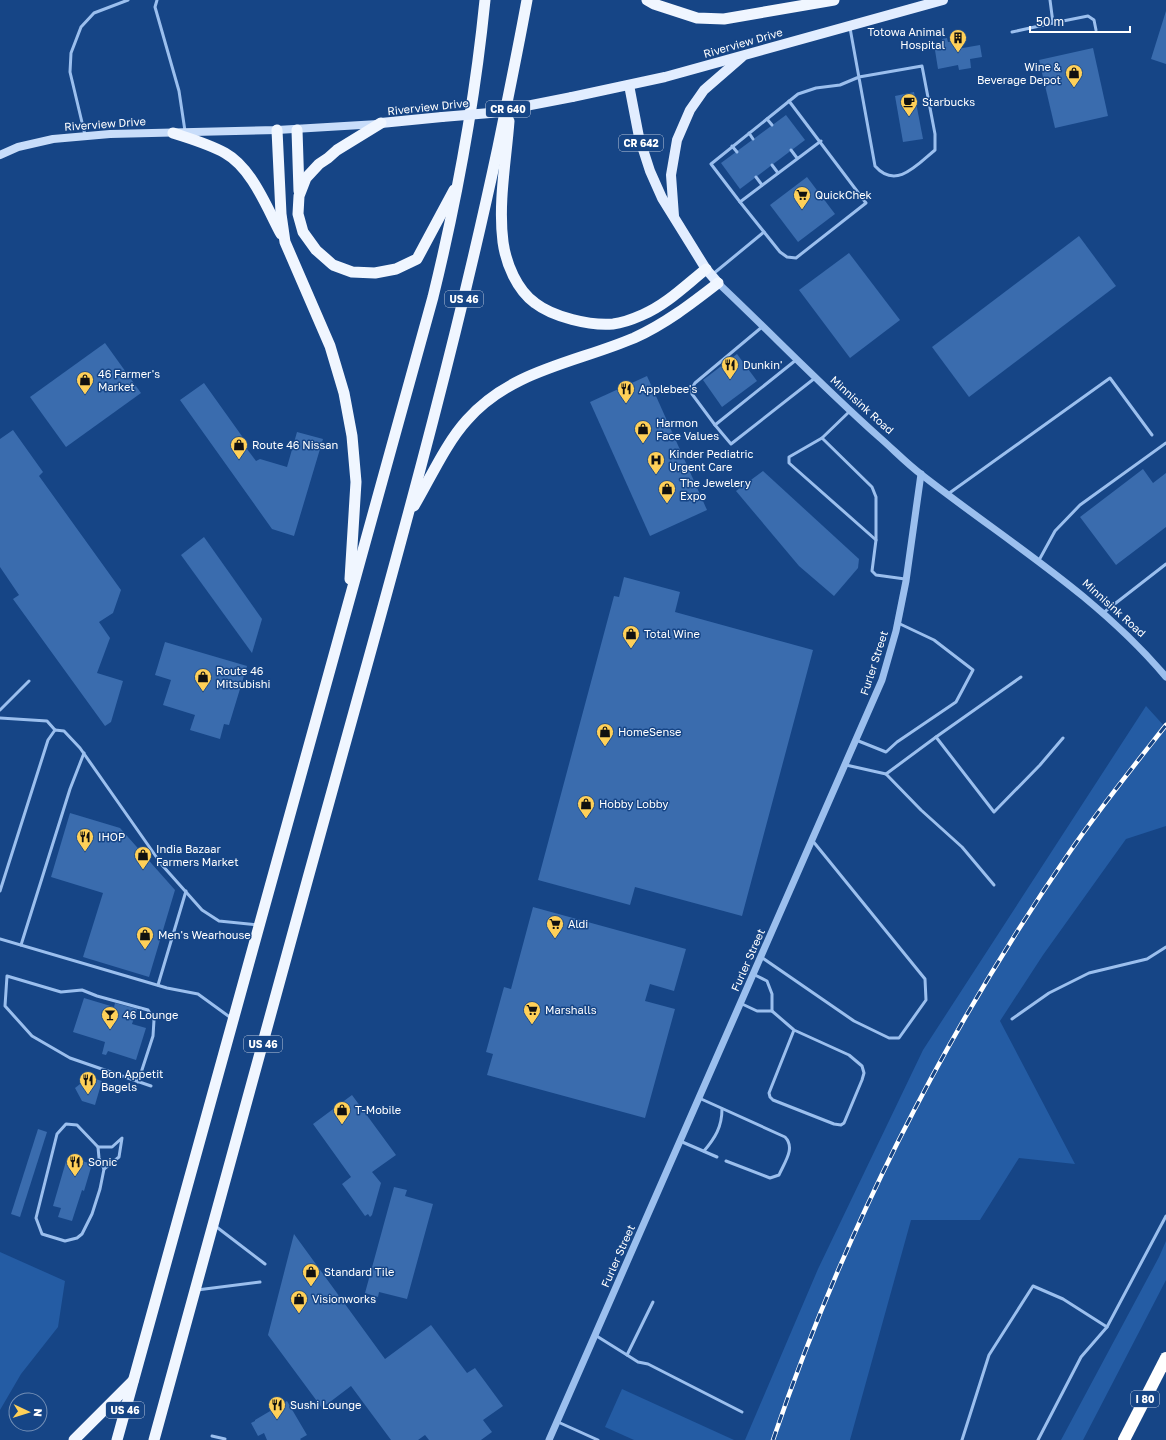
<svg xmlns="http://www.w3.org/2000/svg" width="1166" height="1440" font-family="'Golos Text',sans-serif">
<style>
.green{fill:#245ca4}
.building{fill:#3a6cae}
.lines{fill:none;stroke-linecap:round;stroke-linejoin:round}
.service{stroke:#9bbfee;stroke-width:3}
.tertiary{stroke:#9bbfee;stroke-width:7}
.secondary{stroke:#c8ddfa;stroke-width:8}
.primary{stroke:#e2edff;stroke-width:10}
.trunk{stroke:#f0f6ff;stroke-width:11}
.motorway{stroke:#fff;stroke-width:12}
.rail-casing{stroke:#fff;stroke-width:4.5}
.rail{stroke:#164586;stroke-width:3;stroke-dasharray:9;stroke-linecap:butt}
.primary-bridge{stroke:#e2edff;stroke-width:10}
.labels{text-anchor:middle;stroke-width:3;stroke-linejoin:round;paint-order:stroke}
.shield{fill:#164586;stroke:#b9c7db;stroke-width:1}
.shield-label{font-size:10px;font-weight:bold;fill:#fff}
.poi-label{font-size:11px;fill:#fff;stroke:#164586;text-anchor:start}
.street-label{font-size:11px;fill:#fff;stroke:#164586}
</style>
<rect width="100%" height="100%" fill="#164586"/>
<g class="green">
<path d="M1146,706L1166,728V826L1126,839L1043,955L1000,1021L1075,1164L1019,1158L980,1220H911L850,1440H745L818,1269L923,1050Z"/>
<path d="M1166,1241V1280L1083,1440H1061L1159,1257Z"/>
<path d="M0,1252L65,1281L58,1327L21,1374L0,1410Z"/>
<path d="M622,1389L734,1440H634L605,1427Z"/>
</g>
<g class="building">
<path d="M1166,11V64L1151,59Z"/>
<path d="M947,38L948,42L955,41L957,49L980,45L982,57L970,59L971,68L959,70L958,65L938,69L934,44L942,43V39Z"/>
<path d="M1093,48L1108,116L1055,128L1039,60Z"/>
<path d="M914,92L923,139L903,142L895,96Z"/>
<path d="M786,115L805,140L740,189L721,163Z"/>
<path d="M807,177L835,214L798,242L770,205Z"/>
<path d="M1079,236L1116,286L969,397L932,347Z"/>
<path d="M849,253L900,320L850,358L799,290Z"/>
<path d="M105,343L141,393L66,447L30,397Z"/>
<path d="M737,354L757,381L722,407L703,380Z"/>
<path d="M647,376L707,510L650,536L590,402Z"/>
<path d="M204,383L244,439L241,441L256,461L260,459L287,467L297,432L323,439L294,536L272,529L180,400Z"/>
<path d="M13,430L43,472L39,476L121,590L113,613L99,622L110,638L97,673L123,681L111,722L105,726L13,599L19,595L0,567V439Z"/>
<path d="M1143,469L1153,483L1166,473V527L1116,565L1080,517Z"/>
<path d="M763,471L859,559L858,568L834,596L799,566L736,491Z"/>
<path d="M204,537L262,619L252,653L181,555Z"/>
<path d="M624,577L680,592L675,612L813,650L742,916L635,887L630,905L538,880L614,596L619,597Z"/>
<path d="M165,642L247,666L229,725L224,724L220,739L190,730L195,715L163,705L171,680L155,675Z"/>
<path d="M70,813L120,828L175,890L149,977L83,957L103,893L51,877Z"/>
<path d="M533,907L686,949L674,991L650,984L645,1001L675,1009L645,1118L487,1075L493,1054L486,1052L504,987L511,989Z"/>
<path d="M84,998L114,1007L115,1003L137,1009L132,1024L146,1028L136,1060L108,1051L106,1055L102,1054L105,1042L73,1032Z"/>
<path d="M89,1077L102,1081L95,1105L82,1101L75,1088Z"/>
<path d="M352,1095L396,1155L372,1172L381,1183L372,1215L370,1217L368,1214L365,1216L342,1184L351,1177L313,1124Z"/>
<path d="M38,1129L47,1132L20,1217L11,1214Z"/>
<path d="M67,1158L75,1161V1159L92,1164L84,1191L82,1190L72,1221L58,1217L61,1208L53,1206Z"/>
<path d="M394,1187L407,1190L405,1196L433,1204L407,1299L379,1292L378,1297L365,1293Z"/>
<path d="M294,1234L385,1359L431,1325L467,1373L475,1368L503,1406L483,1420L492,1432L481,1440H429L425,1435L418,1440H391L351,1386L322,1408L268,1335Z"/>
<path d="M287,1401L307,1435L300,1439L301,1440H267L264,1433L258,1436L251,1423L255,1421V1420Z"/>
</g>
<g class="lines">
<g class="service">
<path d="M157,0L155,7L179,91L185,131"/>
<path d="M1050,0L1053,23L1088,16L1094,20L1096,30"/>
<path d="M1012,32L1053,23"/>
<path d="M767,119L772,125"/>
<path d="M749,133L753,139"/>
<path d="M85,135L70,72L71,53L81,27L94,13L128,0"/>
<path d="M821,141L740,202L711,164L798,94L816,88L840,85L859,77L922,66L935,134V150C917,165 896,190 875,166L850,28"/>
<path d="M732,146L737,152"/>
<path d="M791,150L797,158"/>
<path d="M772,165L778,173"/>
<path d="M756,177L762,185"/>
<path d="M740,202L780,252L787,257L796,258L866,203L789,101"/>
<path d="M713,274L764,232"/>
<path d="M762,327L695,383L692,388V394L715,425L796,360"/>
<path d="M850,411L822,438L789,457V463L876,540L872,571L876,575L905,579"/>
<path d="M715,425L731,444L815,378"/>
<path d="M822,438L872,487L876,497V540"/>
<path d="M948,494L1110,378L1152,435"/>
<path d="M1038,562L1055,531L1080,505L1166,443"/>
<path d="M1103,613L1166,564"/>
<path d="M0,710L29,681"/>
<path d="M0,718L47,721L55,730"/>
<path d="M936,737L1021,677"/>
<path d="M856,740L886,752L897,742L956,702L973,670L934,640L898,623"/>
<path d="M846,765L886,774L921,810L962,847L994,885"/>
<path d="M886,774L936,737L994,812L1040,765L1063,738"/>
<path d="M0,891L48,740L55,730L64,731L80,748L162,865L202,910L219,921L258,925"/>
<path d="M0,939L167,988L198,994L231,1018"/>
<path d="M21,945L70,789L84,753"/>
<path d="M761,957L854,1021L889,1038H899L926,1000L925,979L812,840"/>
<path d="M158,985L186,891"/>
<path d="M740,1003L757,1011H772V994L767,981L753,974"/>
<path d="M772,1011L794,1030L849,1055L862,1066L864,1073L862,1080L844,1123L841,1125L834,1124L773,1100L770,1097L769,1093L794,1030"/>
<path d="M1012,1019L1049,993L1089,973L1147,959L1166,947"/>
<path d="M138,1082L153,1036L154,1020L148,1010L97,996L82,990L61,992L7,976L5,1006L32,1036L70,1058L151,1086"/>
<path d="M699,1098L785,1137C796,1148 784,1163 779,1175L770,1178L726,1161"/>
<path d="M66,1124L77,1125L98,1147H112L122,1138L119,1157L104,1169L100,1189L92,1214L82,1234L77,1238L65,1241L42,1234L36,1218L57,1134Z"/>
<path d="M680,1141L717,1157"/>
<path d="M98,1147L99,1158L104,1169"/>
<path d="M704,1151C715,1138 722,1127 722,1109"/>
<path d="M214,1225L265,1264"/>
<path d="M197,1290L260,1282"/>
<path d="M595,1335L627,1355L653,1302"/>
<path d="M627,1355L638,1362L648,1364L742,1412"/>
<path d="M558,1422L598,1440"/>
<path d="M212,1436L225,1439"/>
<path d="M962,1440L989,1355L1033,1286L1063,1299L1107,1327L1166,1216"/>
<path d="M1038,1440L1081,1357L1107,1327"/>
</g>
<g class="tertiary">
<path d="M718,283C772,334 824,388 879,437C894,450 907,464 922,475C1005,540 1097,595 1166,677"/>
<path d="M549,1440L882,680L896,631L906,581L921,474"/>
</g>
<path class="secondary" d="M0,155L18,147L53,139L110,134L277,130L378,124"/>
<g class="primary">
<path d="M629,85L639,137L650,171L662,198L706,269L718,283"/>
<path d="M572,97L665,77L943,0"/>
<path d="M381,123L442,117"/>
<path d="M674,216L671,175L677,140L690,110L704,90L742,57"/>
</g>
<g class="trunk">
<path d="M647,0L654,4L697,18L724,19L834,0"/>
<path d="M509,121C506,161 498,203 503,242C506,264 517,290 535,303C553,317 590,326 613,324C622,323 633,319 642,315C666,305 686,285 706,269"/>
<path d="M381,123L337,150L328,158L319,164L306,178L299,196L298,214L303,232L316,250L333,265L352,272L375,273L396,269L417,259L454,190"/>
<path d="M277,130L281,214L285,242L330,346L344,393L352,436L356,482L350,579"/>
<path d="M297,130L299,191"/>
<path d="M173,133C191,139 209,144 225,153C252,168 267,208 281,234"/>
<path d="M414,506C430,479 446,443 467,420C511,370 575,363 634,338C665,324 691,304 718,283"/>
<path d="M74,1440L133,1381"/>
<path d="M117,1440L433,297C457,199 475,100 485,0"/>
<path d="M154,1440C221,1190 291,940 360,690C410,510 459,330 498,147C508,98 518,49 527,0"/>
</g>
<path class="motorway" d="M1124,1440L1166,1358"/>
<defs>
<path id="rail" d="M773,1440C844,1231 944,1035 1069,853C1099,809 1133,767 1166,725"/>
</defs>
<use href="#rail" class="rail-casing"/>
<use href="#rail" class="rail"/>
<path class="primary-bridge" d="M442,117L490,113L572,97"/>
</g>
<defs>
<symbol id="building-pin" viewBox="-11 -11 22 30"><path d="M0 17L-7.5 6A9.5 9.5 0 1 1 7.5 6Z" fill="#ffd058" stroke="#164586"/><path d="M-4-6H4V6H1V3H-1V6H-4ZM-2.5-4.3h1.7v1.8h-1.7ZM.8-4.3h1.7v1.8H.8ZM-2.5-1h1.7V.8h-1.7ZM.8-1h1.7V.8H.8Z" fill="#111"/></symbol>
<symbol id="shop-pin" viewBox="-11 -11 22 30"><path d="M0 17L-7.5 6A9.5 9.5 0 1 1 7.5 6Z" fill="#ffd058" stroke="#164586"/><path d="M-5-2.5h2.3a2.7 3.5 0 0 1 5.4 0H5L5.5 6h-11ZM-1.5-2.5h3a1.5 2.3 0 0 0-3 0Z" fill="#111"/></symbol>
<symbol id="cafe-pin" viewBox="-11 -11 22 30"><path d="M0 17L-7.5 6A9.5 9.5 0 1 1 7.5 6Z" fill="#ffd058" stroke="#164586"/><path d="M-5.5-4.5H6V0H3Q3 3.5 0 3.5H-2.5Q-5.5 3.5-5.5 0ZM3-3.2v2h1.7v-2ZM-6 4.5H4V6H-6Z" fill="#111"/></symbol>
<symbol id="supermarket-pin" viewBox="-11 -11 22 30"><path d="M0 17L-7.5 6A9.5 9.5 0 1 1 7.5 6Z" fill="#ffd058" stroke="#164586"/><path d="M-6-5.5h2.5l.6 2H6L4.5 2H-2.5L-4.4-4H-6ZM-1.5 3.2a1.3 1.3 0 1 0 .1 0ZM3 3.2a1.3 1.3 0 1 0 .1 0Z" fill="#111"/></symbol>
<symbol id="restaurant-pin" viewBox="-11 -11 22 30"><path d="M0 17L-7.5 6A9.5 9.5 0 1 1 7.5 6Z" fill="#ffd058" stroke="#164586"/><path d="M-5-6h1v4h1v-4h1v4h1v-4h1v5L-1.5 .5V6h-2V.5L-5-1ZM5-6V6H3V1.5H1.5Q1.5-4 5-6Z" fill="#111"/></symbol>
<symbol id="hospital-pin" viewBox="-11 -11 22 30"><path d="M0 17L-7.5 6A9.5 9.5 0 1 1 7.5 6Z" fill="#ffd058" stroke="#164586"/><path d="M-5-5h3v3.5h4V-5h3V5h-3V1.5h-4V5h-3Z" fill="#111"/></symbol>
<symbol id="bar-pin" viewBox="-11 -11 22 30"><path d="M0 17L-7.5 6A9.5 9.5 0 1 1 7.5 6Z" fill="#ffd058" stroke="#164586"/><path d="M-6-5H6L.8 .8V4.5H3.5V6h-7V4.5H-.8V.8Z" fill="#111"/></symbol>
</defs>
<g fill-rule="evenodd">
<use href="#building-pin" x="948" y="28" width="20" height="27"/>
<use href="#shop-pin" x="1064" y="63" width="20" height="27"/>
<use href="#cafe-pin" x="899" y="92" width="20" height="27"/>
<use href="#supermarket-pin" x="792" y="185" width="20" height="27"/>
<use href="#restaurant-pin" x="720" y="355" width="20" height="27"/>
<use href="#shop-pin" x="75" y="370" width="20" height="27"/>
<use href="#restaurant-pin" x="616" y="379" width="20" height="27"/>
<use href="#shop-pin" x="633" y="419" width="20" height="27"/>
<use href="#shop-pin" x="229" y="435" width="20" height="27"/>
<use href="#hospital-pin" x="646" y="450" width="20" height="27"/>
<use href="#shop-pin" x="657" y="479" width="20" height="27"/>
<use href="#shop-pin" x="621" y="624" width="20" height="27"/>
<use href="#shop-pin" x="193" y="667" width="20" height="27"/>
<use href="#shop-pin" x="595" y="722" width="20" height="27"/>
<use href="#shop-pin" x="576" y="794" width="20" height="27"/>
<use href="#restaurant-pin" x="75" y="827" width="20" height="27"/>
<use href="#shop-pin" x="133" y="845" width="20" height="27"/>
<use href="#supermarket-pin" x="545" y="914" width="20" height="27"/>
<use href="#shop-pin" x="135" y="925" width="20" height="27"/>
<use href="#supermarket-pin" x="522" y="1000" width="20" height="27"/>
<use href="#bar-pin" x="100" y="1005" width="20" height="27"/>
<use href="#restaurant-pin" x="78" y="1070" width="20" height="27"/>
<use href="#shop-pin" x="332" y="1100" width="20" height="27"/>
<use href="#restaurant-pin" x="65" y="1152" width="20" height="27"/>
<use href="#shop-pin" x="301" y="1262" width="20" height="27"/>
<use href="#shop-pin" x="289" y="1289" width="20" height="27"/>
<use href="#restaurant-pin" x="267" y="1395" width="20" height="27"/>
</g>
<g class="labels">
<g class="shield">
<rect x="486" y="101" width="44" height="16" rx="3"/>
<rect x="619" y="135" width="44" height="16" rx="3"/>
<rect x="445" y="291" width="38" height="16" rx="3"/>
<rect x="244" y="1036" width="38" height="16" rx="3"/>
<rect x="1131" y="1391" width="28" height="16" rx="3"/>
<rect x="106" y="1402" width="38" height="16" rx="3"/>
</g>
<g class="shield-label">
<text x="508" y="113">CR 640</text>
<text x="641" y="147">CR 642</text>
<text x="464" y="303">US 46</text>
<text x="263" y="1048">US 46</text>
<text x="1145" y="1403">I 80</text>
<text x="125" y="1414">US 46</text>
</g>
<g class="poi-label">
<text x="945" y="36" text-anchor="end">Totowa Animal<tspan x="945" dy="13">Hospital</tspan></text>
<text x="1061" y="71" text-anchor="end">Wine &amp;<tspan x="1061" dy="13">Beverage Depot</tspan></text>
<text x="922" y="106">Starbucks</text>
<text x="815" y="199">QuickChek</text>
<text x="743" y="369">Dunkin'</text>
<text x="98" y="378">46 Farmer's<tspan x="98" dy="13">Market</tspan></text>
<text x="639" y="393">Applebee's</text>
<text x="656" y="427">Harmon<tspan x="656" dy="13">Face Values</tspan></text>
<text x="252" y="449">Route 46 Nissan</text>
<text x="669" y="458">Kinder Pediatric<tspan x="669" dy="13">Urgent Care</tspan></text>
<text x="680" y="487">The Jewelery<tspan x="680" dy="13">Expo</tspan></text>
<text x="644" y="638">Total Wine</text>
<text x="216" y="675">Route 46<tspan x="216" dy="13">Mitsubishi</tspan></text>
<text x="618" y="736">HomeSense</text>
<text x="599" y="808">Hobby Lobby</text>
<text x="98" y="841">IHOP</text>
<text x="156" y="853">India Bazaar<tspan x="156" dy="13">Farmers Market</tspan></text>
<text x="568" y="928">Aldi</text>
<text x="158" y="939">Men's Wearhouse</text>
<text x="545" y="1014">Marshalls</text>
<text x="123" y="1019">46 Lounge</text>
<text x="101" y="1078">Bon Appetit<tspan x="101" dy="13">Bagels</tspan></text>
<text x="355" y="1114">T-Mobile</text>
<text x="88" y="1166">Sonic</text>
<text x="324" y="1276">Standard Tile</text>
<text x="312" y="1303">Visionworks</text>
<text x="290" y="1409">Sushi Lounge</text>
</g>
<g class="street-label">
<text transform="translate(743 43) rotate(-16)" y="4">Riverview Drive</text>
<text transform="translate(428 107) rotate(-6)" y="4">Riverview Drive</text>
<text transform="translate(105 124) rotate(-4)" y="4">Riverview Drive</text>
<text transform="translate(862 405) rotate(42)" y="4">Minnisink Road</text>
<text transform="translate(1114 608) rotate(42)" y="4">Minnisink Road</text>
<text transform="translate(874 663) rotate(-72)" y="4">Furler Street</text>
<text transform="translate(748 960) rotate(-66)" y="4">Furler Street</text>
<text transform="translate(618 1256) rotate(-66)" y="4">Furler Street</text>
</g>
</g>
<g transform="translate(28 1412) rotate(94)"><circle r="19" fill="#164586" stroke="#738fb6"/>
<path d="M0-3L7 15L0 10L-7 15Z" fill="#ffd058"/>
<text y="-6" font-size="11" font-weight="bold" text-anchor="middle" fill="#ffffff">N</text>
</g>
<path d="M1030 26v6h100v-6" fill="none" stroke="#ffffff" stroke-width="2"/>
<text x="1036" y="26" font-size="12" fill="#ffffff" stroke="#164586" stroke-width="3" paint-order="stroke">50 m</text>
</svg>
